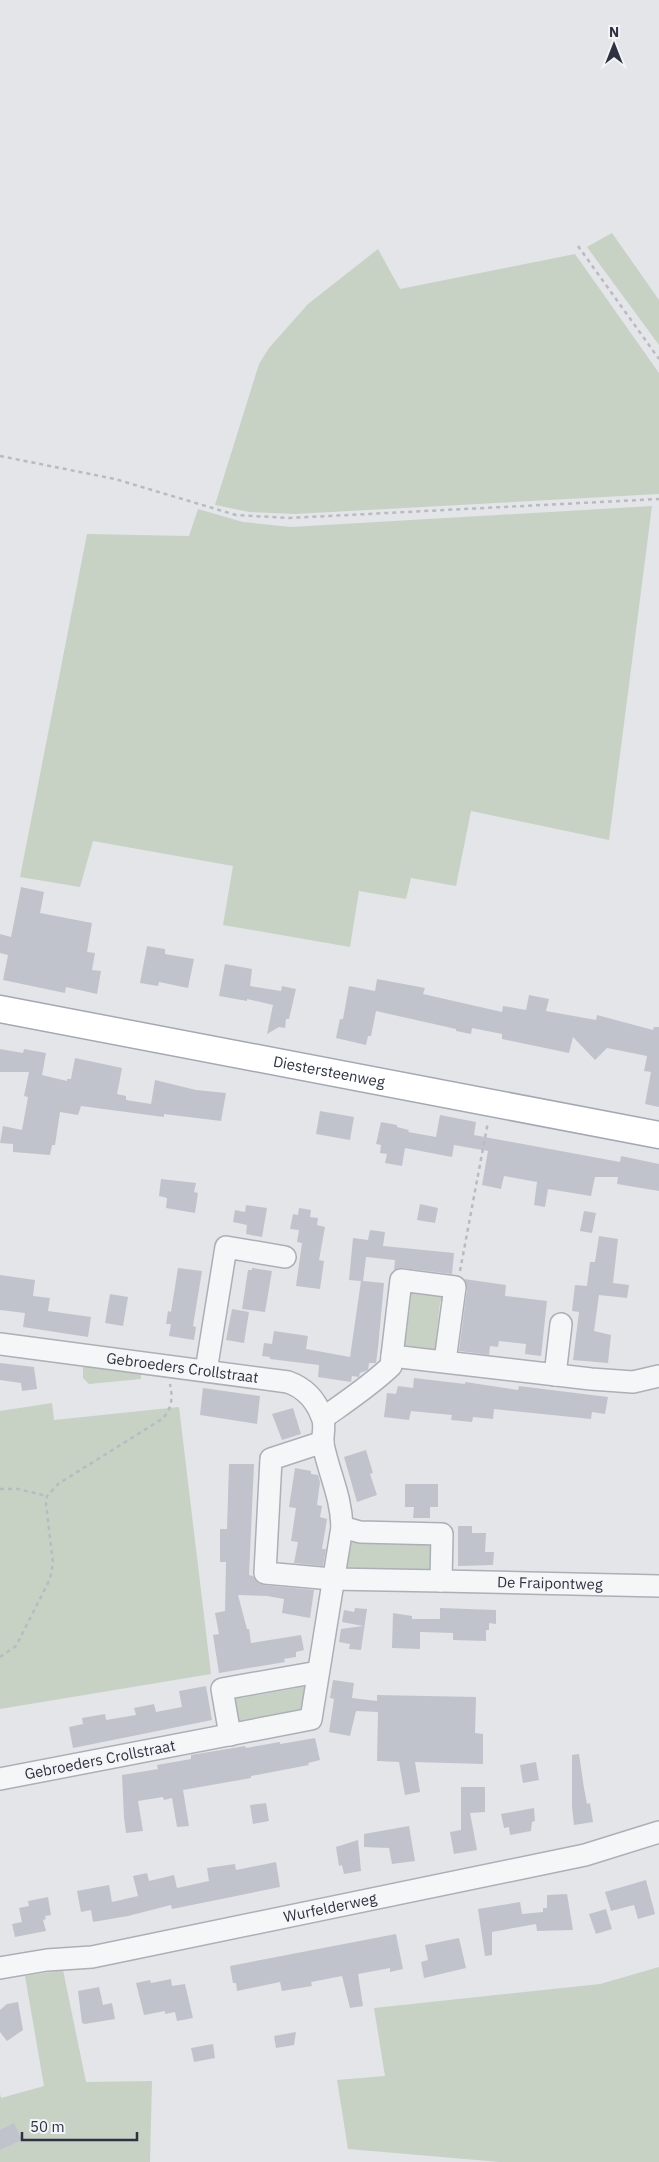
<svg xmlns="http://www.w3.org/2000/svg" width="659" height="2162" font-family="'IBM Plex Sans',sans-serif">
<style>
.green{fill:#c7d2c5}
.building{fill:#c1c3cc}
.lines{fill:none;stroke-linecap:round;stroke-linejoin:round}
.minor-casing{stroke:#acafb6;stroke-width:24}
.major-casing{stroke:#a3a8b4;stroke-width:29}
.path{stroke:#b9bbc1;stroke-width:2.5;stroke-dasharray:4 4;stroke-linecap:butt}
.minor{stroke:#f5f6f8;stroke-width:21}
.major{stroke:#fff;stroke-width:26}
.labels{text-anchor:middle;stroke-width:5;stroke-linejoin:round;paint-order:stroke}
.street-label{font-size:15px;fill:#2d3140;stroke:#f2f4f7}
</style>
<rect width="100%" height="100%" fill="#e3e5e9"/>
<g class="green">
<path d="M612,233L659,300V345L587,247Z"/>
<path d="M378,249L400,289L575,254L659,373V494L295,514L249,512L215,505L259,364L269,348L308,304Z"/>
<path d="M652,506L609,840L471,811L456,886L411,878L406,899L359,891L350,947L223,925L233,866L93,841L80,887L20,877L87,534L189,536L198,509L243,522L291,527Z"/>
<path d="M413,1287L447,1297L440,1302L436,1341L441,1348L436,1353L407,1350L400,1343L406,1337L411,1299L405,1291Z"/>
<path d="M83,1363L141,1371V1379L89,1384L83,1378Z"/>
<path d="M52,1403L54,1420L179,1407L211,1674L0,1709V1411Z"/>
<path d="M355,1539L432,1540L437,1564L427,1574L346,1569L350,1542Z"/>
<path d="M304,1679H307V1706L295,1717L286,1712L245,1720L240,1726L233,1721L235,1693L241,1698L297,1688Z"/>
<path d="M659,1967V2162H500L348,2149L337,2080L385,2076L374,2008L600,1984Z"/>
<path d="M63,1970L86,2082L152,2081L150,2162H0V2094L1,2098L44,2086L25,1976Z"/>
</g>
<g class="building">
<path d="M21,887L44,892L40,913L92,923L87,952L95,953L92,970L101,971L97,994L66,987L65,993L3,980L8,955L0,953V934L11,937Z"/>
<path d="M147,946L165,949V954L194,959L188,988L159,982L158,986L140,983Z"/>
<path d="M225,964L252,969L250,986L281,991L282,986L296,989L289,1019H286L285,1028L279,1027L267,1034L273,1005L247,999V1001L219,996Z"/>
<path d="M377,979L425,988L423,994L502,1012L503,1006L526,1010L529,995L549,999L546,1011L596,1020L597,1015L653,1030L654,1027H659V1107L645,1104L651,1072L644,1071L647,1056L607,1048L595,1060L573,1037L569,1053L502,1039V1034L472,1028L471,1034L456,1031V1029L376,1011L371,1036H368L366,1045L336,1038L340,1019H343L349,986L375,991Z"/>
<path d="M0,1049L23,1053L24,1049L46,1053L42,1075L67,1081V1079H71L75,1058L122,1068L117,1094L126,1096V1100L151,1104L155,1080L196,1090L226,1093L221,1121L164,1114V1117L81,1106L78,1115L60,1112L55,1145H52L50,1155L13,1152V1144L0,1143L3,1126L22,1130L28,1097L24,1096L29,1072H0Z"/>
<path d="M320,1111L354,1117L350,1140L316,1134Z"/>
<path d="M440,1115L476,1122L474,1135L620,1162L621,1156L659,1164V1191L617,1184L618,1177H595L591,1196L548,1189L545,1207L534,1205L537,1182L504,1176L501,1189L482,1185L488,1151L454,1145L452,1157L405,1148L402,1166L385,1163L387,1154L380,1153L381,1145L376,1144L381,1122L397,1125V1127L409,1130L408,1132L436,1137Z"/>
<path d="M161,1179L196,1183L194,1192L198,1193L195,1213L166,1208L167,1198L159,1196Z"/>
<path d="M420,1204L438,1208L435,1223L417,1220Z"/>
<path d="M246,1205L267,1208L262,1237L246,1234L247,1225L233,1222L235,1210L245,1212Z"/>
<path d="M299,1208L311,1210L310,1217L318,1218L317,1225L325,1227L319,1260L324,1261L320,1289L296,1286L302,1243L297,1242L299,1230L290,1229L293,1214L298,1215Z"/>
<path d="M584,1211L596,1213L592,1233L580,1231Z"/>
<path d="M370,1230L385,1232L383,1246L454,1253L452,1274L403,1268L394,1270L395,1260L366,1257L363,1281L384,1283L378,1348L376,1363H369L368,1370L360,1373L359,1377L352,1376L351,1382L318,1377L319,1365L270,1359V1357L262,1356L264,1343L272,1344L274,1331L308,1336L306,1349L350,1357L361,1281L349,1280L353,1238L368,1240Z"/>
<path d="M599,1236L618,1239L613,1283L629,1285L627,1298L599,1295L594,1331L611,1335L608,1363L573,1360L579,1312L572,1311L575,1285L587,1286L590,1262H595Z"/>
<path d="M178,1268L202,1271L193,1326L196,1327L194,1340L169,1336L171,1324H166L168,1311L171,1312Z"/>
<path d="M252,1268L272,1271L265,1312L242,1309L248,1270H252Z"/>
<path d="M0,1275L35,1280L33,1296L50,1298L48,1311L91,1317L88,1337L23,1327L25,1313L0,1310Z"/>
<path d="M464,1279L506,1285L505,1296L547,1301L541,1356L525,1354L526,1344L499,1341L498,1347L490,1346L489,1355L459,1351L467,1289Z"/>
<path d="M110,1294L128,1297L123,1326L105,1323Z"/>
<path d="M232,1309L249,1312L244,1343L226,1340Z"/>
<path d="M0,1363L34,1367L37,1389L22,1391L21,1383L0,1380Z"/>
<path d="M414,1378L465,1384V1382L518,1390L519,1386L608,1397L605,1414L592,1412L591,1419L494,1409L493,1419L473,1417L472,1422L451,1420L452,1415L411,1411L409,1420L384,1417L387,1393L396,1394L398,1386L413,1388Z"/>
<path d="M203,1388L260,1396L257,1424L200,1415Z"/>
<path d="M293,1408L301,1434L282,1440L272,1414Z"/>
<path d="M366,1450L373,1473L370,1474L377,1495L357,1502L344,1457Z"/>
<path d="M229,1464H254L249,1575L253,1576L258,1583L263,1585L314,1590L310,1618L282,1613L284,1599L267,1596L238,1595L247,1629H249L251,1643L301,1635L304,1650L296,1652V1657L284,1659L285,1662L219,1673L213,1635L219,1634L215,1613L225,1611L226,1562H220V1529H227Z"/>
<path d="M295,1468L311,1471V1474L318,1475L320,1482L317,1505L322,1506L320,1517L327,1519L322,1549H326L323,1566L294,1563L298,1542L291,1541L296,1508L289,1507Z"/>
<path d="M405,1484H438V1507H430V1518H413L414,1507H405Z"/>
<path d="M458,1526H472V1533H486L485,1552H494L493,1565L458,1566Z"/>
<path d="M355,1608L367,1609L361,1650L349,1649L350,1644L339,1642L341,1629L363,1626L342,1622L344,1610L354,1612Z"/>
<path d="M440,1608L496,1610V1624L489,1623V1630H486V1641L453,1640V1633L420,1632V1649L392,1648L393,1613L412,1616V1619H440Z"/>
<path d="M333,1680L354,1683L352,1698L377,1701V1695L476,1697L475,1733L483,1734V1764L415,1762L420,1792L405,1795L399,1762L377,1761L378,1712L356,1711L350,1736L329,1732L334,1699L330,1698Z"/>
<path d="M206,1686L212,1720L73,1748L69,1727L83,1724L82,1718L105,1714L106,1720L136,1715L134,1708L154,1704L156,1712L182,1707L179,1691Z"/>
<path d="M315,1738L320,1760L308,1763L309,1765L251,1776V1778L183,1790L189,1826L177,1827L172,1798L164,1800L163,1797L138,1801L143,1831L126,1833L124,1817L122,1775L158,1769L157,1765L191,1759V1755L245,1746L246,1748L280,1742V1744Z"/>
<path d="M579,1754L584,1788L587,1804L590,1803L593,1822L574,1825L572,1807V1755Z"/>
<path d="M536,1762L539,1780L523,1783L520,1765Z"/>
<path d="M461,1787H485V1812L470,1813L477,1850L454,1854L450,1832L461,1830Z"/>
<path d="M266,1803L269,1821L253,1824L250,1805Z"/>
<path d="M534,1808L535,1821L532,1822L531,1831L510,1835L509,1827L504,1828L501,1814Z"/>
<path d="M409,1826L415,1861L392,1864L389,1848L364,1847V1834Z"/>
<path d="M358,1840L361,1871L344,1874L342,1865L339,1866L336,1847Z"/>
<path d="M276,1862L280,1887L172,1909L171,1905L128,1916L93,1922L91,1910L81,1912L77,1891L109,1885L112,1902L138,1896L133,1876L147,1873L149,1881L174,1875L177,1888L209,1881L207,1868L235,1864L236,1870Z"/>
<path d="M646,1880L655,1914L638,1919L634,1905L611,1911L605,1892Z"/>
<path d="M567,1894L573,1930L537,1931L536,1924L492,1932V1955L485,1956L478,1909L520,1902L522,1914L543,1912V1908H547V1895Z"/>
<path d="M48,1897L51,1915L45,1916L46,1919L43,1920L46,1931L15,1937L12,1924L22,1922L19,1908L29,1906L28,1901Z"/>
<path d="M606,1909L612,1929L596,1934L589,1914Z"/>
<path d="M396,1934L403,1969L390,1972V1968L358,1974L363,2006L350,2008L342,1976L311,1982L312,1986L282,1991L280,1982L237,1991L236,1983H233L230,1966Z"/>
<path d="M459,1938L466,1968L424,1978L421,1962L428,1960L425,1945Z"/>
<path d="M171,1979L172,1986L185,1984L193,2018L177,2021L175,2012L165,2014V2011L144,2015L136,1983L150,1980L151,1983Z"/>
<path d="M99,1987L103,2005L112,2003L115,2019L85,2024L82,2023L78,1991Z"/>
<path d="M18,2002L23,2030L7,2041L0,2032V2010L7,2004Z"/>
<path d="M296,2032L294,2045L276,2048L274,2036Z"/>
<path d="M213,2044L215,2058L194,2062L191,2048Z"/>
<path d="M14,2123L22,2140L0,2150V2130Z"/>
</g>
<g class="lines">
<defs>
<g id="minor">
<path id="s1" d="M0,1344L288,1382C305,1388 316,1400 322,1417C326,1425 322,1435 323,1444C329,1474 341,1495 342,1527L311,1719L0,1779"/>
<path d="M392,1356L401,1280L455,1287L445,1361"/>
<path d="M206,1371L226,1247L285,1257"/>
<path d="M555,1375L561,1324"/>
<path d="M323,1418C347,1401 370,1386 391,1366L392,1356L591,1379L633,1382L659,1376"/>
<path d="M323,1442L271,1459L265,1573L332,1579L441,1581L442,1534L360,1532L342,1527"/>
<path id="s2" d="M441,1581L659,1586"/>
<path d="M230,1735L222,1689L318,1672"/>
<path id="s3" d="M0,1968L47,1960L92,1957L585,1855L659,1832"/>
</g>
<g id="major">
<path id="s4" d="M0,1009L659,1135"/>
</g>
</defs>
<use href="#minor" class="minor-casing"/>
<use href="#major" class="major-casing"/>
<g class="path">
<path d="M578,246L659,359"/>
<path d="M0,456L115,479L236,515L289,518L659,499"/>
<path d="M460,1271L488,1122"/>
<path d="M0,1489H18L47,1496"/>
<path d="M0,1657L16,1646L50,1579L53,1563L46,1504L47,1496L58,1484L162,1419C172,1409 173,1398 170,1384"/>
</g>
<use href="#minor" class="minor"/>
<use href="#major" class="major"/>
</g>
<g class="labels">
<g class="street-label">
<text dy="5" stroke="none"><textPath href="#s4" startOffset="335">Diestersteenweg</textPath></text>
<text dy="5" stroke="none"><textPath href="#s1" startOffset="184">Gebroeders Crollstraat</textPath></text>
<text dy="5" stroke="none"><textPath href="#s2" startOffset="109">De Fraipontweg</textPath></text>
<text transform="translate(100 1760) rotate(-11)" y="5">Gebroeders Crollstraat</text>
<text dy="5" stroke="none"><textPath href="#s3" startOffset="336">Wurfelderweg</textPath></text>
</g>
</g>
<g transform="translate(614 45)" stroke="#f2f4f7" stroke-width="4" paint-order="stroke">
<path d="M0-4L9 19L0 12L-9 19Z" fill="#2d3140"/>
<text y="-8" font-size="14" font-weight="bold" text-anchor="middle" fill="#2d3140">N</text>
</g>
<path d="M22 2132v8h115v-8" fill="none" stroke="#2d3140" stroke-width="2.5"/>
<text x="30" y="2132" font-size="15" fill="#2d3140" stroke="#f2f4f7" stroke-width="4" paint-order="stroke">50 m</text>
</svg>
